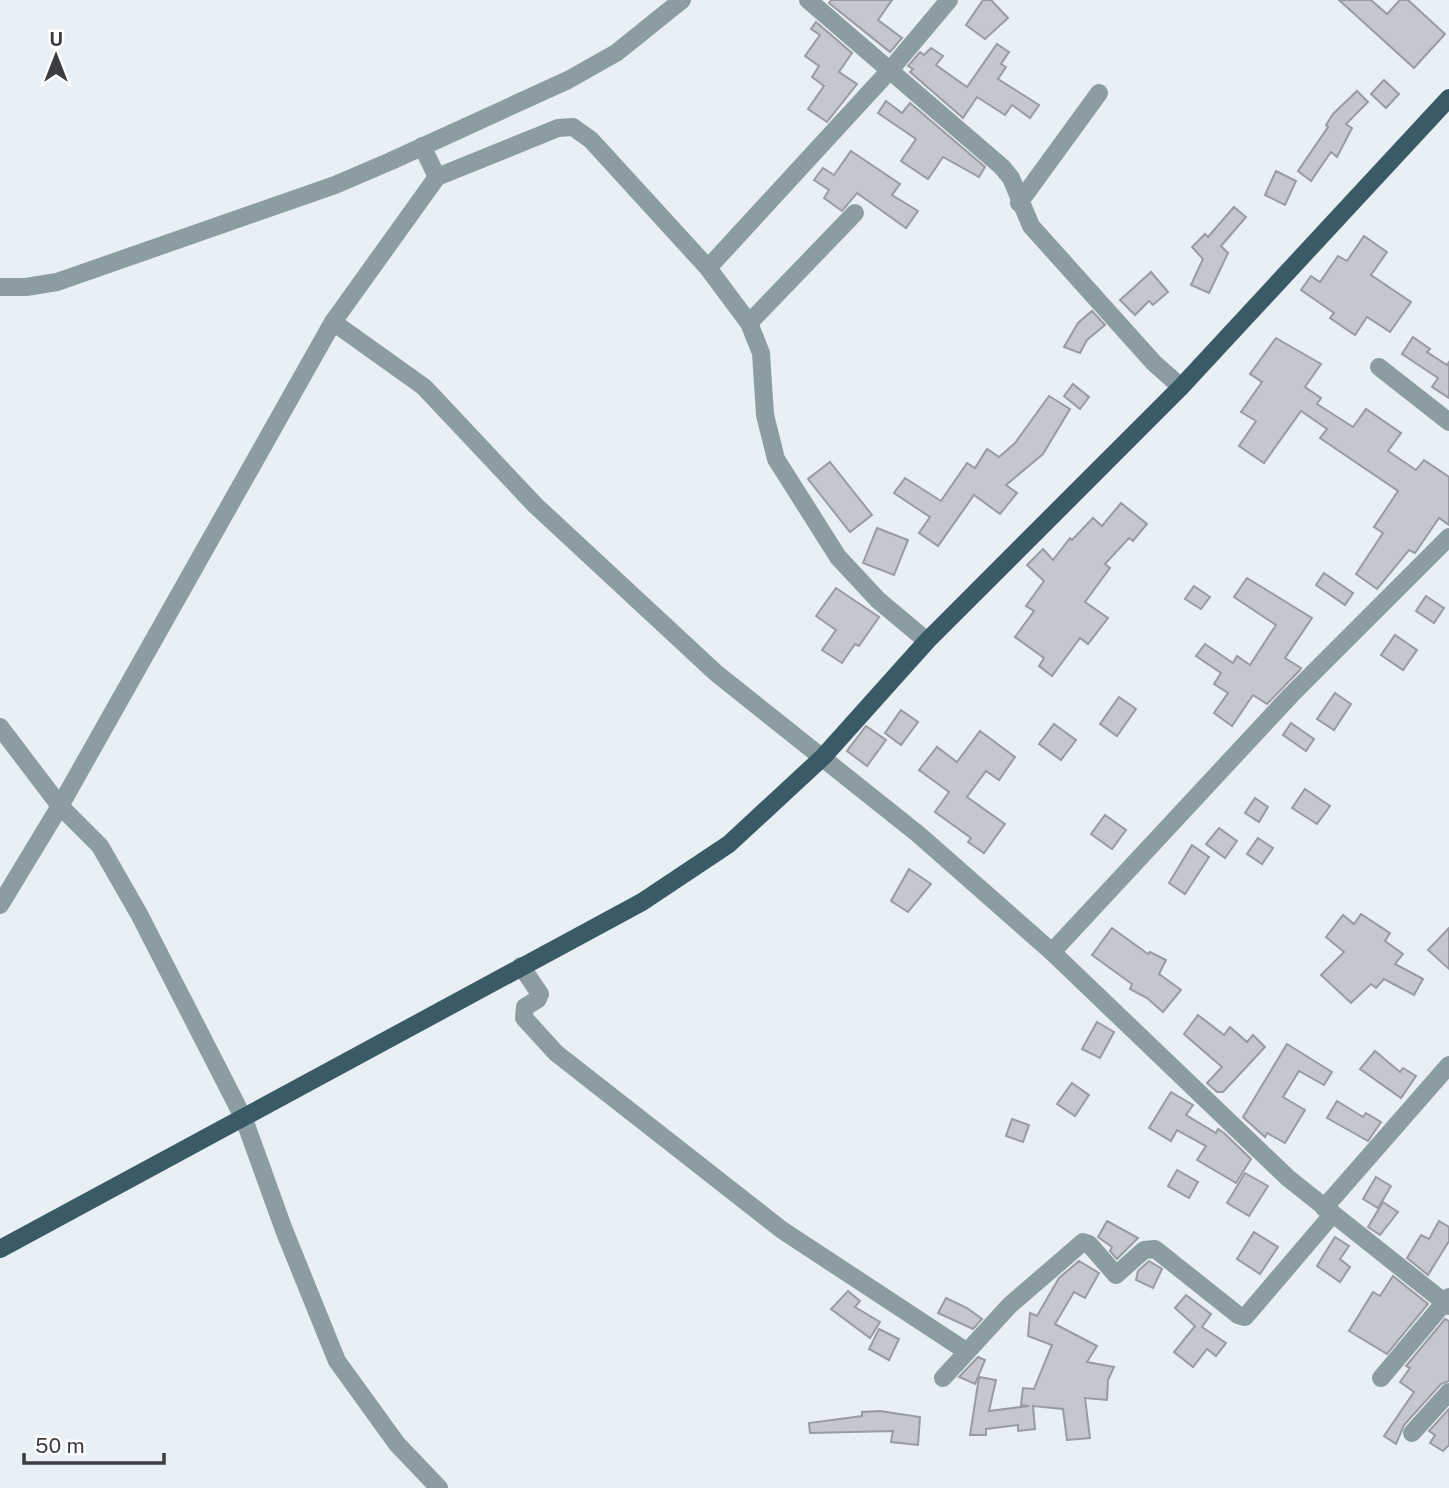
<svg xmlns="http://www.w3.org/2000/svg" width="1449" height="1488" font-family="'Public Sans',sans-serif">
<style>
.building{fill:#c4c7ce;stroke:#999ba2;stroke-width:2}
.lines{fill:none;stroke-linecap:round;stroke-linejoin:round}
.minor{stroke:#8b9da3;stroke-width:18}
.major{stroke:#3a5a66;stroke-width:18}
</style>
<rect width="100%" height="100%" fill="#e8eff5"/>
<g class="building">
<path d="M831,0H892L878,20L902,38L890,52L829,3Z"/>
<path d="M983,0H991L1008,18L985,39L966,25Z"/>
<path d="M1339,0H1371L1387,14L1400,0H1408L1445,34L1414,68Z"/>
<path d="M816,22L852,53L839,72L857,84L827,122L808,109L824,86L812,77L819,66L805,56L820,35L811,29Z"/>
<path d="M997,44L1009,52L1001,64L1006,67L998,79L1039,105L1030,118L1012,105L1005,115L977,97L963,118L910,72L913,69L908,66L920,52L924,55L931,48L943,56L936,65L967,87Z"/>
<path d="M1384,80L1399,94L1386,108L1371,94Z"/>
<path d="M1357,91L1368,102L1346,124L1352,128L1337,157L1331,152L1311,181L1298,171L1328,127L1326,125L1333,114Z"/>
<path d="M886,101L902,113L910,103L985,167L979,177L943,157L928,179L901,161L916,139L878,113Z"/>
<path d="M851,151L900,184L892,195L918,211L906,228L857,193L842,211L824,198L829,190L814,180L823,168L834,175Z"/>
<path d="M1276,171L1296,181L1285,205L1265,195Z"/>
<path d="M1234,207L1246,217L1221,246L1228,253L1209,293L1191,285L1203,259L1192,247L1205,234L1208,237Z"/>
<path d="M1364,236L1387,252L1371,275L1411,302L1390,332L1367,317L1355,335L1330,318L1334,313L1301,290L1311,276L1320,282L1338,256L1347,261Z"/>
<path d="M1151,272L1168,292L1153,305L1149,301L1135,315L1120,300Z"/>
<path d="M1092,311L1105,325L1087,340L1080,353L1064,347L1078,323Z"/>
<path d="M1413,337L1430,349L1427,352L1447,365L1449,362V398L1432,387L1438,378L1402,354Z"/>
<path d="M1276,338L1321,364L1305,387L1321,398L1317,404L1353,427L1366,409L1401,433L1388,451L1416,470L1424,460L1449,477V525L1439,518L1415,553L1409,550L1377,589L1356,574L1383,533L1374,527L1398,491L1320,438L1327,429L1301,411L1264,463L1239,446L1256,421L1241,412L1262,382L1250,374Z"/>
<path d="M1073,384L1089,397L1080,409L1064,396Z"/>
<path d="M1049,396L1070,409L1043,454L1006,485L1017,493L1000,514L974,495L938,546L919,533L930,517L894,493L905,478L941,501L967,463L975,468L987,449L999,457L1015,443Z"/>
<path d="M830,462L872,515L850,532L808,479Z"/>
<path d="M1121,503L1147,524L1133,541L1129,538L1105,564L1110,568L1085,602L1108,618L1088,644L1080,638L1052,676L1039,666L1044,658L1015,637L1034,611L1026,606L1044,581L1027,565L1043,549L1053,560L1070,538L1072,540L1093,518L1102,526Z"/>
<path d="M877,528L908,540L894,575L863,563Z"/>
<path d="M1324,573L1353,593L1345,605L1316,585Z"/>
<path d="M1247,578L1312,618L1285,658L1301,668L1299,671L1267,704L1253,695L1232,726L1214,713L1228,693L1214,684L1221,673L1196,656L1205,644L1233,663L1237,656L1250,665L1276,625L1234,597Z"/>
<path d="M1194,586L1210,597L1201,609L1185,599Z"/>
<path d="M836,588L879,617L859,646L855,644L842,663L822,650L836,630L816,616Z"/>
<path d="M1426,596L1444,608L1434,623L1416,611Z"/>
<path d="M1395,635L1417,650L1403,670L1381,655Z"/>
<path d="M1335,693L1351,704L1334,730L1317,719Z"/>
<path d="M1119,697L1136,709L1117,736L1100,724Z"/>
<path d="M901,710L918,722L901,745L885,733Z"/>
<path d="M1291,723L1314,739L1306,751L1283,735Z"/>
<path d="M1054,724L1076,740L1061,760L1039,744Z"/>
<path d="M866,726L886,740L867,766L847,751Z"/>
<path d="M980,731L1015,757L999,780L986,771L967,797L1005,824L984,853L968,842L971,838L935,812L949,792L919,770L937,747L957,762Z"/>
<path d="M1305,789L1330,806L1317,824L1292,808Z"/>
<path d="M1255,798L1268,807L1259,822L1245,813Z"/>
<path d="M1105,815L1126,830L1112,849L1091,834Z"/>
<path d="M1219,828L1237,841L1225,858L1206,844Z"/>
<path d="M1258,838L1273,848L1262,864L1247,854Z"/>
<path d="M1192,845L1209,857L1185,894L1169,883Z"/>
<path d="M909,869L931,884L908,912L891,901Z"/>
<path d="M1361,914L1390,933L1385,941L1403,954L1395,964L1423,979L1414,995L1384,979L1376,988L1371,984L1351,1003L1321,975L1344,952L1326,937L1343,915L1354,924Z"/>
<path d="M1112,928L1148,954L1150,952L1166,960L1159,974L1181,990L1163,1012L1147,998L1130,989L1132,984L1092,955Z"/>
<path d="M1449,928V969L1428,950Z"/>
<path d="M1198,1015L1224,1035L1230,1027L1247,1042L1253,1035L1265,1047L1223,1092H1217L1207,1083L1222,1067L1184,1034Z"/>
<path d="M1097,1022L1114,1032L1100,1058L1082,1049Z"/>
<path d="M1287,1044L1332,1072L1324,1085L1299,1071L1283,1097L1305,1110L1285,1143L1267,1133L1265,1137L1243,1117Z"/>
<path d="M1375,1051L1400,1072L1403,1068L1416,1076L1401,1098L1360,1069Z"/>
<path d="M1072,1083L1089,1095L1075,1116L1057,1104Z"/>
<path d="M1171,1092L1193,1105L1186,1115L1216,1133L1218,1129L1224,1133L1251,1159L1236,1183L1197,1160L1206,1146L1177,1130L1171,1141L1149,1128Z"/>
<path d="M1337,1101L1363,1117L1366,1113L1381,1122L1368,1141L1327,1118Z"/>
<path d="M1012,1119L1029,1125L1023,1142L1006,1136Z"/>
<path d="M1177,1170L1198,1182L1189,1198L1168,1186Z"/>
<path d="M1245,1173L1268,1186L1249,1216L1227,1203Z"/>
<path d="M1376,1177L1391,1186L1378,1208L1363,1199Z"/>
<path d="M1383,1202L1398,1212L1380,1235L1368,1227Z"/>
<path d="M1107,1221L1138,1238L1117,1259L1110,1251L1112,1247L1098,1237Z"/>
<path d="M1439,1221L1449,1227V1241L1428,1275L1407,1258L1421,1235L1429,1239Z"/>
<path d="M1254,1232L1278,1247L1260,1274L1237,1259Z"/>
<path d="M1335,1237L1349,1246L1340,1259L1350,1267L1340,1282L1317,1266Z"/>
<path d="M1079,1261L1099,1273L1085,1298L1074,1292L1055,1324L1097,1346L1087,1362L1114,1367L1108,1380L1107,1400L1085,1398L1090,1438L1067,1440L1063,1409L1033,1406L1035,1429L1018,1431V1425L986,1429V1435H970L979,1377L996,1380L989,1411L1029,1406L1021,1405L1023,1388L1034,1389L1052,1345L1028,1336L1030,1313L1037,1316L1059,1278Z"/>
<path d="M1149,1261L1162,1269L1153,1288L1136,1280L1138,1271Z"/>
<path d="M1393,1276L1428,1304L1387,1354L1349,1331L1373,1292L1380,1296Z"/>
<path d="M848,1291L860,1301L855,1307L880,1322L870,1338L831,1309Z"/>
<path d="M1186,1295L1211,1314L1202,1327L1226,1343L1216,1356L1207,1349L1193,1367L1174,1352L1195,1326L1175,1308Z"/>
<path d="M946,1298L967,1308L982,1319L973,1329L938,1313Z"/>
<path d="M1445,1319L1449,1321V1381L1441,1384L1404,1425L1396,1444L1384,1436L1414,1392L1400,1382L1410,1368L1406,1366Z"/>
<path d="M879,1329L899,1339L889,1360L869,1349Z"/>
<path d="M978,1357L985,1360L975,1384L959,1377Z"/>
<path d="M1449,1409V1445L1443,1451L1430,1443L1435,1435L1429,1431Z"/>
<path d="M880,1411L920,1417L918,1445L891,1442L893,1431L810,1433L809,1423L862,1416V1412Z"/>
</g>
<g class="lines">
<g class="minor">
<path d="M808,0L1002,167L1011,178L1031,226L1154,363L1181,387"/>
<path d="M437,177L558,128L573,127L591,140L708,268L749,323L761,353L765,415L776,459L838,557L878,600L927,641"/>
<path d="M1019,203L1099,93"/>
<path d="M708,268L891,69L949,0"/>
<path d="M0,287H26L57,282L335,185L391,161L568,80L616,53L682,0"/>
<path d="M333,322L424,387L535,505L716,673L918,834L1052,952L1288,1178L1449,1306"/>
<path d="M749,323L855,213"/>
<path d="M1379,367L1449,422"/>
<path d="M0,727L60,806L100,846L139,914L244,1119L284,1230L337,1361L397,1444L439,1488"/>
<path d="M0,905L60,806L333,322L437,177L422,146"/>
<path d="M1052,952L1291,695L1449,537"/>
<path d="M521,966L540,994L538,999L525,1007L524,1018L556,1053L782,1230L966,1351"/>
<path d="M1324,1208L1449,1065"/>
<path d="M943,1378L1010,1305L1083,1242L1089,1244L1116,1275L1144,1250L1155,1249L1238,1315L1245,1317L1332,1215"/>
<path d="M1381,1378L1449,1297"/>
<path d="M1412,1433L1449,1392"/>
</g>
<path class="major" d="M0,1249L642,902L729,844L823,757L927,641L1181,387L1449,98"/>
</g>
<g transform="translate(56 56)" stroke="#ffffff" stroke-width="5" paint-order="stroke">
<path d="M0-5L12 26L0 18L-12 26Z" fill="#3b3d40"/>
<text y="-10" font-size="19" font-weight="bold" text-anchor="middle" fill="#3b3d40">U</text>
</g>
<path d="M24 1453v10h140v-10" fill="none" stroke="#3b3d40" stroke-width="3.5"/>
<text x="35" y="1453" font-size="21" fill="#3b3d40" stroke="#ffffff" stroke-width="5" paint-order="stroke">50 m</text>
</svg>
